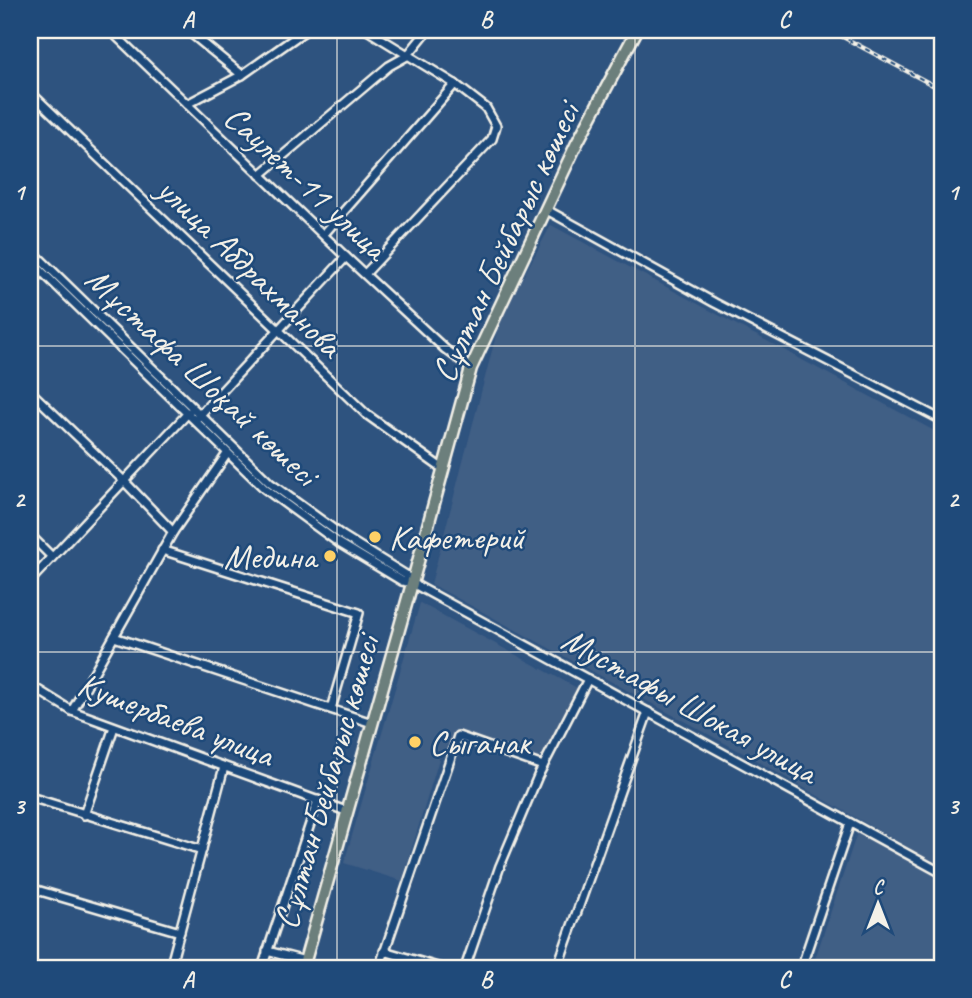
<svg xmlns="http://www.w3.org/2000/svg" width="972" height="998" font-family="Caveat,sans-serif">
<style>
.built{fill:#405e85}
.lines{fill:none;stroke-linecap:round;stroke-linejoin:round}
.minor-casing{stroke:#f4f1e8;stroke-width:12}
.major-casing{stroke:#f4f1e8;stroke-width:15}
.minor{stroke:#1f4a7a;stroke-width:7}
.major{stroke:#6c7f7c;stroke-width:10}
.rail-casing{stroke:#f4f1e8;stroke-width:4.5}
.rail{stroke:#1f4a7a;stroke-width:2;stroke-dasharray:5;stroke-linecap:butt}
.grid{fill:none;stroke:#f4f1e8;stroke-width:2;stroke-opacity:0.55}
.poi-dot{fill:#ffd166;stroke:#1f4a7a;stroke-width:2.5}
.labels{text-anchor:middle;stroke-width:5;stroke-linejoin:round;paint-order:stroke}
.street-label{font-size:35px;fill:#f4f1e8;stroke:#1f4a7a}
.poi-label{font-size:35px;fill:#f4f1e8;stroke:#1f4a7a;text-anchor:start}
.neatline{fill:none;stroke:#f4f1e8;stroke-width:2.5}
.grid-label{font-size:23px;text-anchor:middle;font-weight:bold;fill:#f4f1e8}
</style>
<rect width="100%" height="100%" fill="#2e537f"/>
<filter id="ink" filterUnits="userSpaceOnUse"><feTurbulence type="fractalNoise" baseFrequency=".0143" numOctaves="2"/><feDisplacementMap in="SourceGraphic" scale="14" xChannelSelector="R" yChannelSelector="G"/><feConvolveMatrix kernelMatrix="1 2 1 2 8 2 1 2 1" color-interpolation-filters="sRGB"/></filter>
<g filter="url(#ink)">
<g class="built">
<path d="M551,225L942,435V867L743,753L431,584L500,320Z"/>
<path d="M420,603L579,689L541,763L455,733L447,752L440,756L402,881L344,863Z"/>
<path d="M859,827L942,876V968H812Z"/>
</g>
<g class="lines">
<defs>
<g id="minor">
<path d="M110,30L346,257L445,349L471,368"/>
<path d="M187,30L242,75"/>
<path d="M30,92L366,414L443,469"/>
<path d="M187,104L242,75L306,30"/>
<path d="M260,175L389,66L407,56L428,30"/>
<path d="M545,209L715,303L942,420"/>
<path d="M324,234L455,84"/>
<path d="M30,249L270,483L343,536L406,575L412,583"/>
<path d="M30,260L265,489L339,543L402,581L412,583L942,873"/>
<path d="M365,274L492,139L496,126L486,108L455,84L367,30"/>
<path d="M30,391L124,481L173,532"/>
<path d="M197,418L346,257"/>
<path d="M30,535L52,557"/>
<path d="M162,550L359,613L331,709"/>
<path d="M30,581L189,412"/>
<path d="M114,637L372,723"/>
<path d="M30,685L72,711L346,811"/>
<path d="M30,702L39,693"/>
<path d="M72,711L173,532L227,454"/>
<path d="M30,797L202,850"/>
<path d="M84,815L114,727"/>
<path d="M30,888L180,932"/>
<path d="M267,951L305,961"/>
<path d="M384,951L441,968"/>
<path d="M170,968L224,767"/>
<path d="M262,968L318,800"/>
<path d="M379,968L458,736L543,766"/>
<path d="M465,968L500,866L538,776L588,679"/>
<path d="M557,968L648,712"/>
<path d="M801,968L850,823"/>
</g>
<path id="major" d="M303,968L413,580L471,368L577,143L637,30"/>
</defs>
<use href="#minor" class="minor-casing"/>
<use href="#major" class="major-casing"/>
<use href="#minor" class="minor"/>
<use href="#major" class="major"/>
<defs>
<path id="rail" d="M830,30L942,90"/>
</defs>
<use href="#rail" class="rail-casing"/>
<use href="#rail" class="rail"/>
</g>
</g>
<path class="grid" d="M337,30V968M635,30V968M30,346H942M30,652H942"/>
<g class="poi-dot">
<circle cx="375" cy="537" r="7"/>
<circle cx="330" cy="556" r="7"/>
<circle cx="415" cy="742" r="7"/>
</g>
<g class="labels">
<g class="street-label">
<text transform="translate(306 182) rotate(43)" y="12">Саулет-11 улица</text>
<text transform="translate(505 242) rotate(-65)" y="12">Сұлтан Бейбарыс көшесі</text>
<text transform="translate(250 267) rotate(44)" y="12">улица Абдрахманова</text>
<text transform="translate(202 376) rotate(43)" y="12">Мұстафа Шоқай көшесі</text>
<text transform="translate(690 705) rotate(29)" y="12">Мустафы Шокая улица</text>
<text transform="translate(176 719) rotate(21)" y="12">Кушербаева улица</text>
<text transform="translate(326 782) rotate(-74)" y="12">Сұлтан Бейбарыс көшесі</text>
</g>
<g class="poi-label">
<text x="389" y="549">Кафетерий</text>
<text x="316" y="568" text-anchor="end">Медина</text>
<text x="429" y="754">Сыганак</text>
</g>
</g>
<rect width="972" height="998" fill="none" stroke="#1f4a7a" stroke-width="77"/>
<g transform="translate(878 904)" stroke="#1f4a7a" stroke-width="5" paint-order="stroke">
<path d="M0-5L12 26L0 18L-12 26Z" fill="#f4f1e8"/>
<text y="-10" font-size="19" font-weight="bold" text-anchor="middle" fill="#f4f1e8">С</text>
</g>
<rect x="38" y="38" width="896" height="922" class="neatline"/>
<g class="grid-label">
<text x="188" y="27">A</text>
<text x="486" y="27">B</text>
<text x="784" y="27">C</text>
<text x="19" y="200">1</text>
<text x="953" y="200">1</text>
<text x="19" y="507">2</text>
<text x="953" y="507">2</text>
<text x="19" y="814">3</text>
<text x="953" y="814">3</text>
<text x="188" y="987">A</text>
<text x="486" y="987">B</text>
<text x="784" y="987">C</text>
</g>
</svg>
